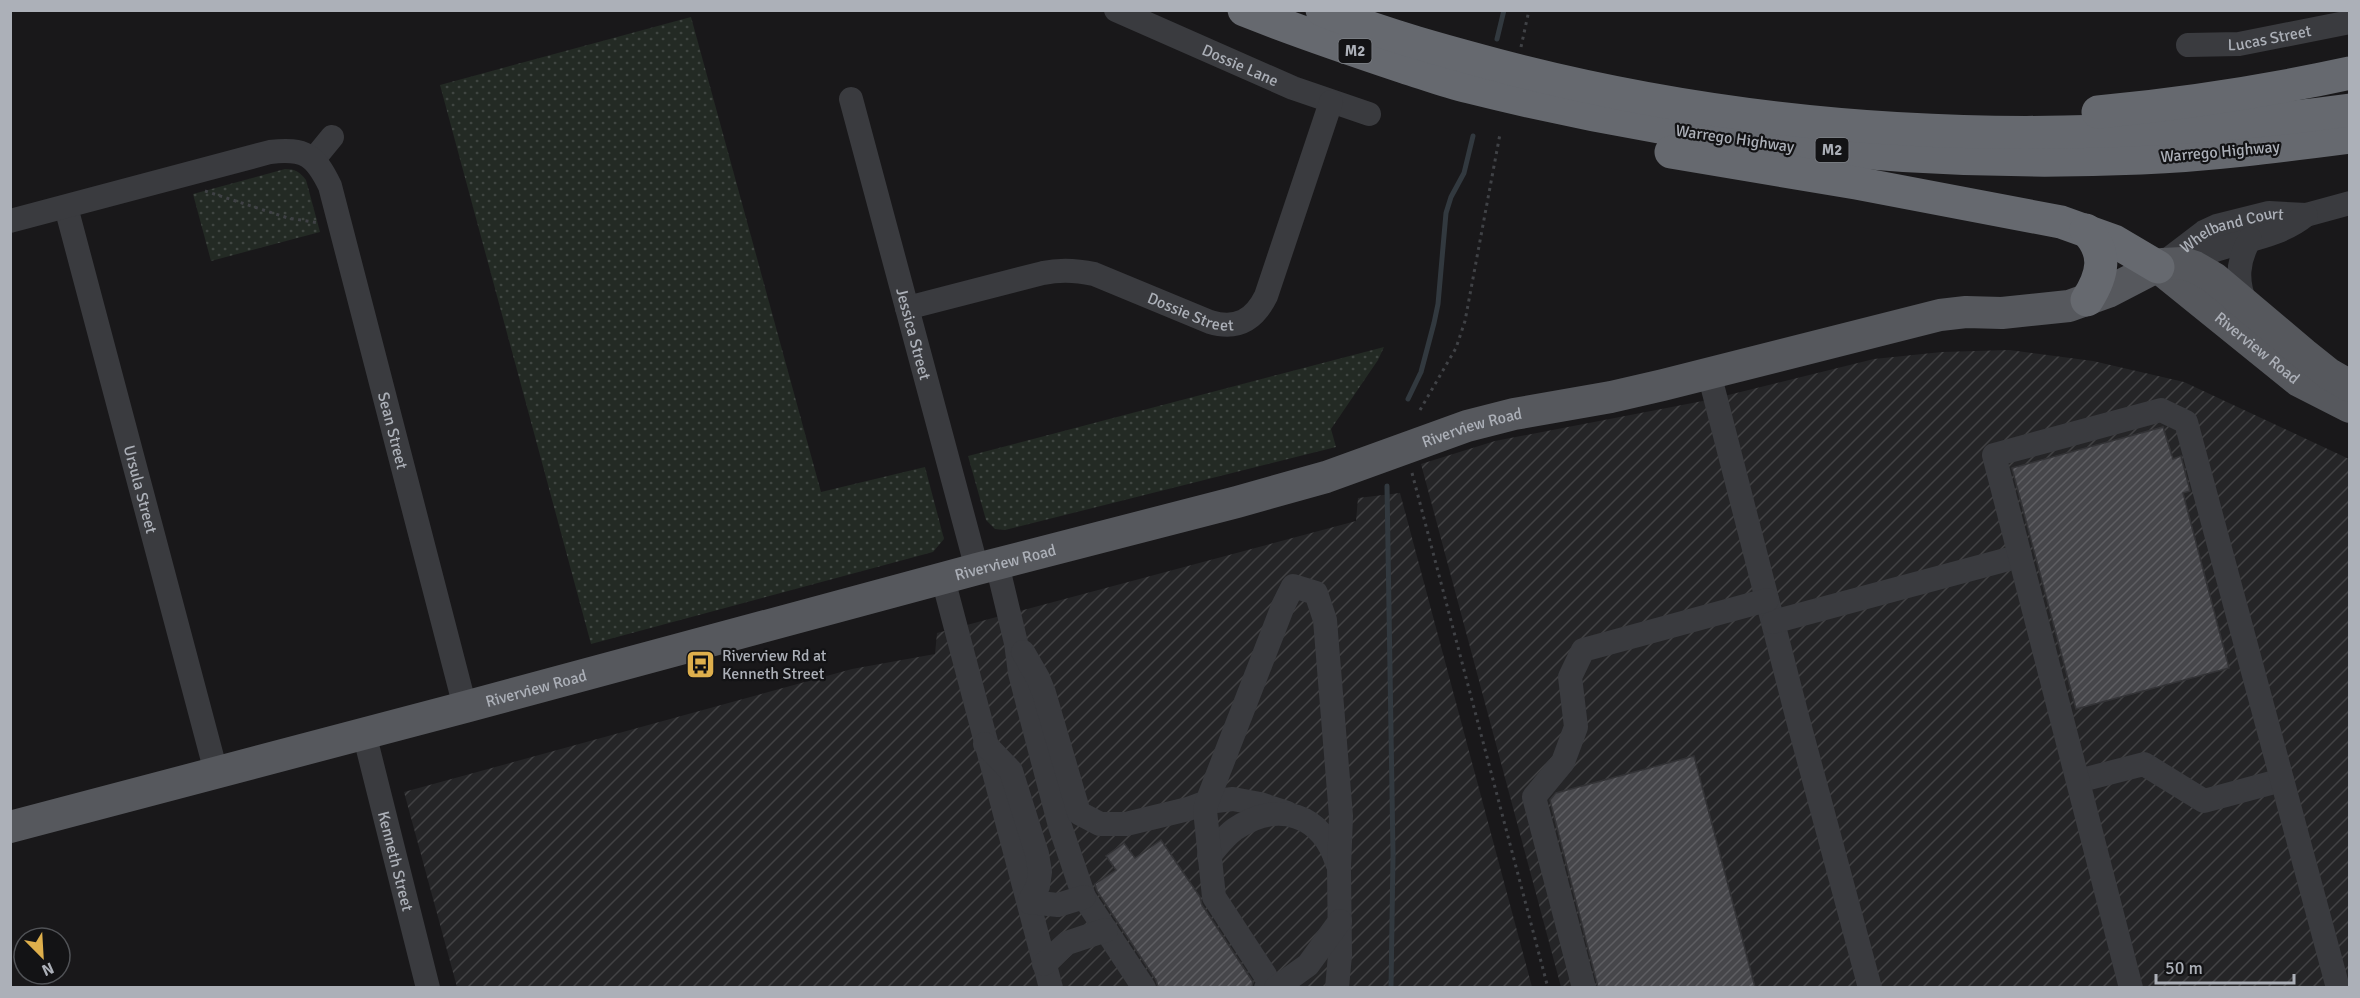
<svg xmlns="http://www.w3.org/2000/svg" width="2360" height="998" font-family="Signika,sans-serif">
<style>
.industrial{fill:url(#industrial-furrows)}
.park{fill:url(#park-dots)}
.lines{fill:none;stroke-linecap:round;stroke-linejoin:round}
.stream{stroke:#32393f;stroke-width:5}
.building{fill:url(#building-hatch);stroke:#333336;stroke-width:1.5}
.path{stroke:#404246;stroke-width:3;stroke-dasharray:3 4.5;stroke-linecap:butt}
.minor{stroke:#3a3b3f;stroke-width:24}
.major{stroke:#56585d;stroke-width:32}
.highway{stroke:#66696f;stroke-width:33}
.labels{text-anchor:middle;stroke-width:4.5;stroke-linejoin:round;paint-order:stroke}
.shield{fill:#131315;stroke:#7e8187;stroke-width:1.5}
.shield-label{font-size:15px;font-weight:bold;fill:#acb0b8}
.street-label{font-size:16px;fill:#acb0b8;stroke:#131315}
.poi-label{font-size:16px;fill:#acb0b8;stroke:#131315;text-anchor:start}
</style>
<defs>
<pattern id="industrial-furrows" width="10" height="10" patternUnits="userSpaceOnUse" patternTransform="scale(1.5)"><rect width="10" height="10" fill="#252527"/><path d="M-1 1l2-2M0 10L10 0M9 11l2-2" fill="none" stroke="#424244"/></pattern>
<pattern id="park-dots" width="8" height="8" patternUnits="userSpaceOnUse" patternTransform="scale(1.5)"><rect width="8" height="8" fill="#232a24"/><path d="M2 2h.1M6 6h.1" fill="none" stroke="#404642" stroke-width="1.8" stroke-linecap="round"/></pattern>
<pattern id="building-hatch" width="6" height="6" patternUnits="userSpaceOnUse" patternTransform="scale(1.5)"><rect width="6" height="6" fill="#46464a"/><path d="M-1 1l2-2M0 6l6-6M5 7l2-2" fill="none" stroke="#5e5e62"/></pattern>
</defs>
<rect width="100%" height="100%" fill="#19181a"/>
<g class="industrial">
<path d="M2009,350L2093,361L2184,382L2349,459V987H1561L1421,464L1495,441L1708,400L1874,359L1942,352Z"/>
<path d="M1400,493L1532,987H457L404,792L852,669L935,654L937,633L1356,521L1358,498Z"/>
</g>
<g class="park">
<path d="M691,17L821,492L925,467L944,539L933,552L591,644L440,85Z"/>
<path d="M285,169C295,169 300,172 306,180L320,232L211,261L193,194Z"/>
<path d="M1384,347L1378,360L1331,429L1336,447L1005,530L995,529L986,520L968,456Z"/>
</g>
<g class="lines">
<g class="stream">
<path d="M1497,39L1504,10"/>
<path d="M1408,399L1421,372L1434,323L1438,304L1446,213L1451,197L1464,173L1473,136"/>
<path d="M1387,486L1393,854L1391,988"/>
</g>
</g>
<g class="building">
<path d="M2163,427L2173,459L2181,456L2190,491L2183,493L2229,668L2076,709L2012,468Z"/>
<path d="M1694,756L1755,987H1598L1550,800L1556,793Z"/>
<path d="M1161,840L1200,897L1202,905L1253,982L1252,987H1158L1156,980L1097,891L1095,884L1116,870L1106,856L1124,843L1135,858Z"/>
</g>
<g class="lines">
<g class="path">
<path d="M1521,47L1529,10"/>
<path d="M205,191L288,218L319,223"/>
<path d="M1420,410L1456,348L1465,321L1500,134"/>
<path d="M1412,473L1548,988"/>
</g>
<g class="minor">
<path id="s1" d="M1116,10L1293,88L1369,114"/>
<path id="s2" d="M2188,45L2239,44L2350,22"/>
<path id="s3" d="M851,99L977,569"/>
<path d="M314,159L332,137"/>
<path id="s4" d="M66,207L216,772"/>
<path id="s5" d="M10,221L270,152C305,148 315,155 330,186L465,707"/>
<path id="s6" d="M2162,264L2204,232L2217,226L2269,213L2306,215L2350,203"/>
<path d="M2185,264C2223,240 2272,243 2306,215"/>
<path d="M2246,305C2236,282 2237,261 2250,239"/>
<path id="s7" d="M907,308L1043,273C1061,269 1076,270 1094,274L1210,322C1237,330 1254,320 1266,296L1331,102"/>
<path d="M1709,373L1798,720L1870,988"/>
<path d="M997,564L1016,643L1020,673L1031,716L1060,826L1084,897L1144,988"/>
<path d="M943,579L1051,988"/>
<path d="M1773,622L2020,556"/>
<path d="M1023,652L1038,678L1044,693L1079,813L1100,824H1126L1188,809L1207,802L1233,799L1260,804L1287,813"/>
<path id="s8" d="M364,733L428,988"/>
<path d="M985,744L1011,771L1037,854L1040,872L1038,886L1029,902L1058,905L1084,897"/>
<path d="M2078,781L2144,764L2204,801L2282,780"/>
<path d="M1209,856C1217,847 1225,836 1235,829C1278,800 1322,814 1337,863"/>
<path d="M1044,964L1067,943L1106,930"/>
<path d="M1266,988L1270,985L1265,975L1214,897L1205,810L1207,802L1283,606L1293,586L1316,593L1325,620L1341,816L1339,868L1340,955L1337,988"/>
<path d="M1276,988L1308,965L1340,921"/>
<path d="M1584,988L1534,797L1563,762L1576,727L1570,677L1583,650L1767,600"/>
<path d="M2131,988L1994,455L2161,410L2186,422L2338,988"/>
</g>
<g class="major">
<path id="s9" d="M2158,267L2299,381L2350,407"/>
<path id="s10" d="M10,827L465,707L977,569L1237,502L1326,477L1467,426L1514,414L1611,397L1663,385L1940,315L1966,312L2002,313L2069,306L2108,292L2162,264L2183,263L2195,267L2214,278L2304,354L2329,374L2350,386"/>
</g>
<g class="highway">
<path d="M1244,10C1297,31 1350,49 1404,67C1426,74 1447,82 1469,87C1689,142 1915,168 2141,158C2211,155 2280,146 2350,137"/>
<path d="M1322,10C1384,35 1448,52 1512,69C1786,139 2070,148 2350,110"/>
<path d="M2098,112C2182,104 2267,91 2350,73"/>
<path d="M1671,152L1856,183L2061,222L2114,241L2158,267"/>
<path d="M2086,230C2108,253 2103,275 2087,300"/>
</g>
</g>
<defs>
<symbol id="bus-square" viewBox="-11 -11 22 22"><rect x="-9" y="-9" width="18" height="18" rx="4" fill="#deaf4c" stroke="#131315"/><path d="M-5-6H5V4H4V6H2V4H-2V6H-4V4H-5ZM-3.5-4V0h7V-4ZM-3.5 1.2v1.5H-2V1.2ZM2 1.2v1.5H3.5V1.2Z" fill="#111"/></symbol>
</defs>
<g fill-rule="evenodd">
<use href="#bus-square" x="684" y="648" width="33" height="33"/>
</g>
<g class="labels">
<g class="shield">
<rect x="1338.5" y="39" width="33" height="24" rx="4.5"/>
<rect x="1815.5" y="138" width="33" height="24" rx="4.5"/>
</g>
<g class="shield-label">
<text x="1355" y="56">M2</text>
<text x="1832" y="155">M2</text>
</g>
<g class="street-label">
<text dy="6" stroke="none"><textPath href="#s2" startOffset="82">Lucas Street</textPath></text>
<text dy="6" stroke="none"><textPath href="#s1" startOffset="136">Dossie Lane</textPath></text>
<text transform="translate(1735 138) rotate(8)" y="6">Warrego Highway</text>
<text transform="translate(2220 151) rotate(-5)" y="6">Warrego Highway</text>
<text dy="6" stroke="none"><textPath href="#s6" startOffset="80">Whelband Court</textPath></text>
<text dy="6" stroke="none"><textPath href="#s7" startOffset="296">Dossie Street</textPath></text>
<text dy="6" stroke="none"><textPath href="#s3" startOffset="243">Jessica Street</textPath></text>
<text dy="6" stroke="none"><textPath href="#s9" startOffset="128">Riverview Road</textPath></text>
<text dy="6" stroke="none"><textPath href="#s10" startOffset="1516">Riverview Road</textPath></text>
<text dy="6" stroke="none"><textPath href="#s5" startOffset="598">Sean Street</textPath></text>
<text dy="6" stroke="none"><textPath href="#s4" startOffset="292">Ursula Street</textPath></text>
<text dy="6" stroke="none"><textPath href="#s10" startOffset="1030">Riverview Road</textPath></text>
<text dy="6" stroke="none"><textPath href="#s10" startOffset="544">Riverview Road</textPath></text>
<text dy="6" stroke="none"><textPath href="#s8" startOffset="132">Kenneth Street</textPath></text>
</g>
<g class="poi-label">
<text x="722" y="661">Riverview Rd at<tspan x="722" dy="18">Kenneth Street</tspan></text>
</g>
</g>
<rect width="2360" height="998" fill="none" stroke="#acb0b8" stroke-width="24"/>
<g transform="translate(42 956) rotate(156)"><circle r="28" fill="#131315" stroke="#505256" stroke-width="1.5"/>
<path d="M0-4.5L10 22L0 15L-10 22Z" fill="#deaf4c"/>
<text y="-9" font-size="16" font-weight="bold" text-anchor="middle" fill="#acb0b8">N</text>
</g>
<path d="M2156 974v9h138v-9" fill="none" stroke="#acb0b8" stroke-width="3"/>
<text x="2165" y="974" font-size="18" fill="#acb0b8" stroke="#131315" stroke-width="4.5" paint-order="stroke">50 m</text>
</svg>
